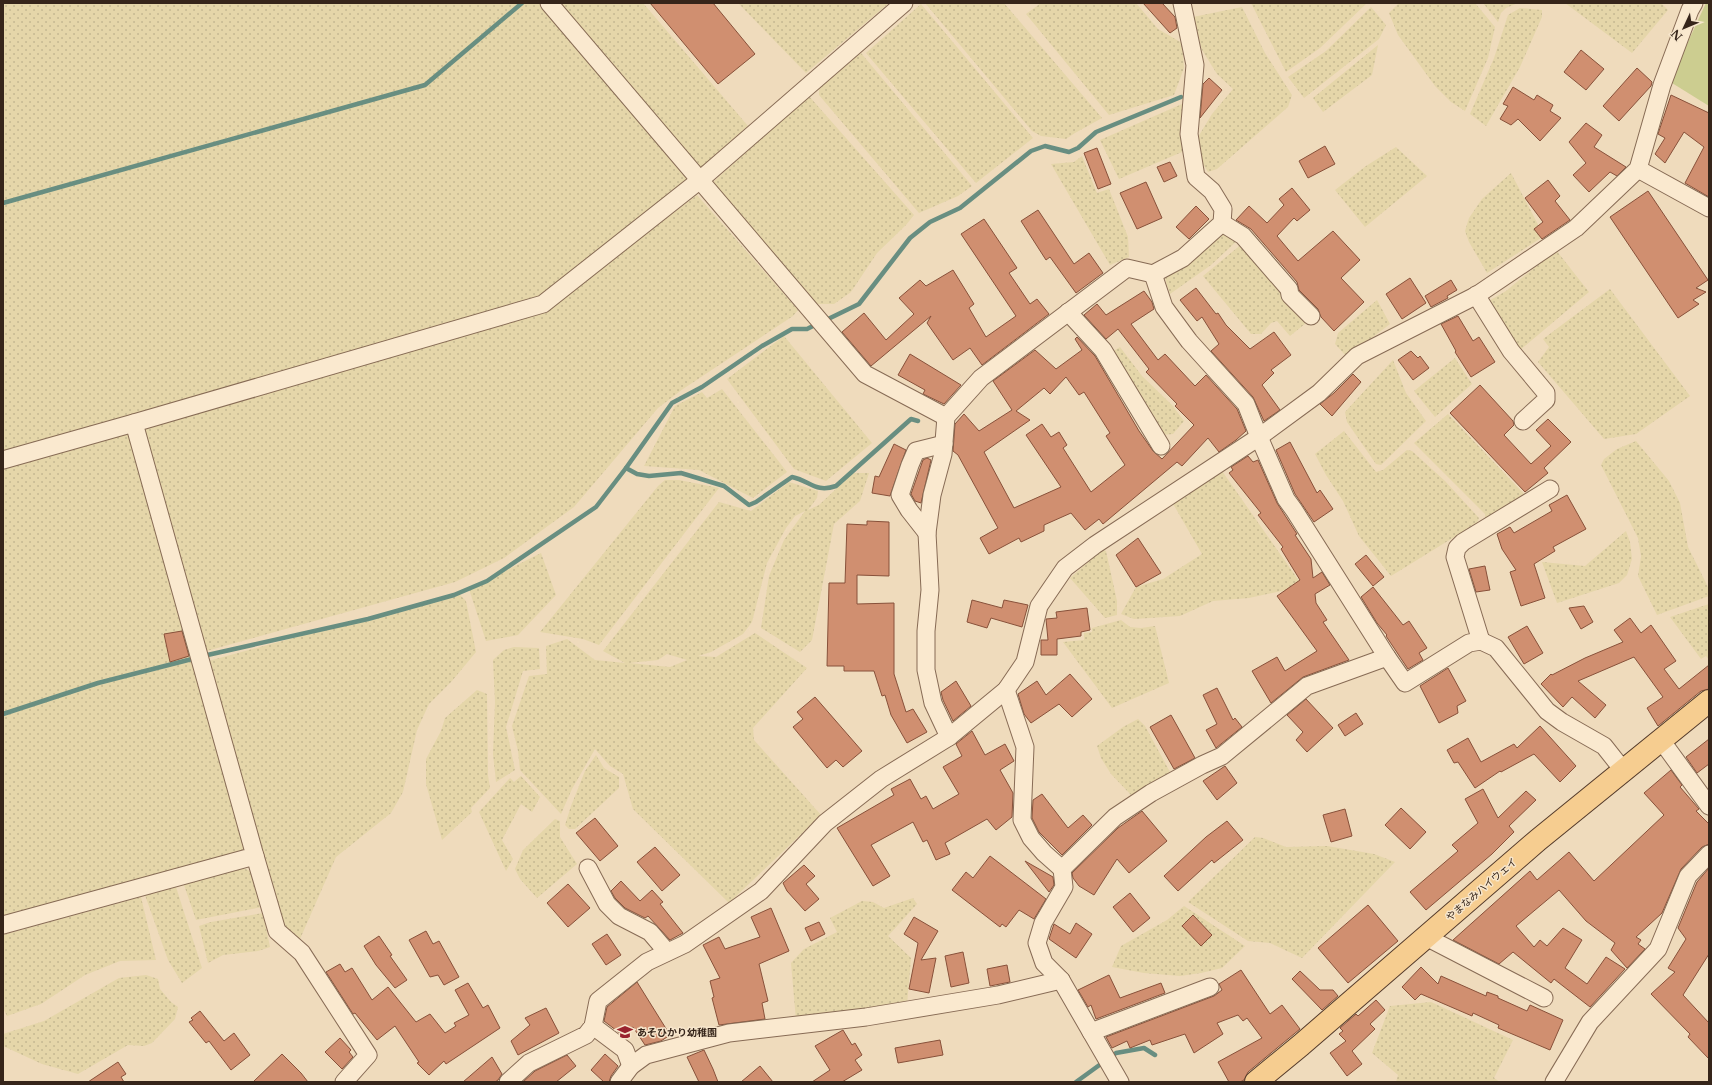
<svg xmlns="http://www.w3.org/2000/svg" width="1712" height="1085" font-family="'Libre Baskerville','Noto Sans JP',serif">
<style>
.farmland{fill:url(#farmland-dots);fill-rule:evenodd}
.green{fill:#cccd90}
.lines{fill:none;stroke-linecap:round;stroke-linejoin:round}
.stream{stroke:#688e81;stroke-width:4.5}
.building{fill:#d08f70;stroke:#88513a;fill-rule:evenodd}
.street-casing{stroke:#876b55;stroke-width:19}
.primary-casing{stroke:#543a2a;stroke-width:24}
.street{stroke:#fae9cf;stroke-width:17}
.primary{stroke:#f6cd90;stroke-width:22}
.labels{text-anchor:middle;stroke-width:3;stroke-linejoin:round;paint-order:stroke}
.street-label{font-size:10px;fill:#36251a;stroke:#f7e6cc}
.poi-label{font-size:10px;font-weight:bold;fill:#36251a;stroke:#f7e6cc;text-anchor:start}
</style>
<defs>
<pattern id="farmland-dots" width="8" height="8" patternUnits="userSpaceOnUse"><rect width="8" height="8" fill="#e5d6a9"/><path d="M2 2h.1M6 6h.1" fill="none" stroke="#c5b891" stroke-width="1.8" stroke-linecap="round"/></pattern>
</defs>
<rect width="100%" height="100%" fill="#efdbbc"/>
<g class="farmland">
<path d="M3,3H549L700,180L543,304L134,423L255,856L3,923Z"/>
<path d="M555,3H643L748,126L698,170Z"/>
<path d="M738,3H889L806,73Z"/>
<path d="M925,3H1004L1102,118L1075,133L1066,139L1041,136L1032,131Z"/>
<path d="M1041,3H1136L1158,29L1182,43L1184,68L1174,95L1109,115L1026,14Z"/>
<path d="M1251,3H1367L1320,48L1286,72Z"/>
<path d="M1399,3H1475L1495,27L1488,58L1465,111L1451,102L1435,86L1398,35L1389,13Z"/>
<path d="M1483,3H1518L1506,8L1501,13L1498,22Z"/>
<path d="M1565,3H1661L1668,10L1632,53Z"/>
<path d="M921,4L1033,138L976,183L866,53Z"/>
<path d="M1242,7L1265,53L1292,95L1288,107L1217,169L1208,172L1201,161L1198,137L1212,114L1233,89L1217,74L1202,50L1193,17Z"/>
<path d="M1371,7L1386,25L1379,39L1304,98L1288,77L1326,51Z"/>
<path d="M1520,8L1542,10V17L1520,67L1486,126L1470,114L1494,58L1508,15Z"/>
<path d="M1378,45L1372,75L1323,112L1313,98Z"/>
<path d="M861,53L972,186L958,196L919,213L819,95V88Z"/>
<path d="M808,95L914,215L906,225L877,253L851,292L834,304H813L710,185Z"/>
<path d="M1182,104V152L1119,179L1100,140Z"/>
<path d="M1396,147L1427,176L1365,227L1335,190L1366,166Z"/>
<path d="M1082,156L1097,193L1109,189L1128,237L1129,257L1110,265L1051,164L1074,162Z"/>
<path d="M1511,173L1544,236L1487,273L1469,242L1465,231L1469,218L1482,199Z"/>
<path d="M697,195L798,310L793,316L683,389L658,408L574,507L504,558L455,582L203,652L140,428L542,313Z"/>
<path d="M1224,228L1239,239L1211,265L1170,294L1166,282L1165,275Z"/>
<path d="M1243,243L1306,317V323L1290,336L1277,321L1271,323L1261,334H1251L1203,276Z"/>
<path d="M1556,250L1589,292L1520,350L1487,302L1506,291Z"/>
<path d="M1610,289L1690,396L1636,434L1604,439L1538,362L1549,347L1543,339Z"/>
<path d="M1377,300L1390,324L1347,357L1335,344L1338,333Z"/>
<path d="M784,336L872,443L826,481L794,469L727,379Z"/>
<path d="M1120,347L1142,376L1172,405L1184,421L1173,434L1161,435L1110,353Z"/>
<path d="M1455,358L1472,384L1435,417L1414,391Z"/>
<path d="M1393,360L1406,393L1426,421L1381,465L1376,464L1347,422L1345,412Z"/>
<path d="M722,389L787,472L753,498L699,470L644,466L675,406L702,392L707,398Z"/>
<path d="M1448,414L1525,495L1485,520V514L1414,443Z"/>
<path d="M1344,431L1376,472L1383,470L1407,450L1412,451L1445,481L1479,518L1477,523L1391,576L1359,536L1343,501L1326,475L1315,454Z"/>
<path d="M1636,441L1669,481L1680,503L1688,547L1709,589V596L1657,615L1638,576L1641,556L1638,538L1601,465L1604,459L1617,449Z"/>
<path d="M1222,471L1299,581L1286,590L1249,598L1213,601L1180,616L1134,619L1121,614L1136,587L1163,579L1202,554L1172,502Z"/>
<path d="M853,473H869L860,501L834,524L812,640L800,652L761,628L769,576L784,540L805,511L795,516L786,528L767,563L752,622L743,634L711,652L698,656L716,657L755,633L807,668L753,728L754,740L821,815L729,903L633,809L623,774L610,766L595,749L572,789L561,814L520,770L518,751L512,726L529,676L547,674L546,646L567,639L595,660L625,663L603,651L719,502L751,511L789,482L818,491L817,498L808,510L819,505ZM667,654L687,660L670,667L629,663L658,660Z"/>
<path d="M665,480H679L719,488L599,645L583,639L540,632L658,486Z"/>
<path d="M1626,531L1630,542L1632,559L1627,575L1619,583L1557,603L1542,562L1585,566Z"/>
<path d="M1102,550L1106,551L1117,601V615L1105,618L1070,578Z"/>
<path d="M541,553L556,595L518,635L486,641L469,589Z"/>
<path d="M458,593L466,601L476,652L452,681L429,704L417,730L403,792L391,813L336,857L300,939L277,931L205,662Z"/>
<path d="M1709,604V660L1706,656L1701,659L1670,617Z"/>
<path d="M1121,620L1130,627L1141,628L1155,626L1169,683L1112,708L1063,642L1084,640V633L1092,632V628Z"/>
<path d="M514,647L539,648L540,669L523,671L506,727L515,770L496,782L493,754L495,702L493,660L504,650Z"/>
<path d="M477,690L487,694L488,775L490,788L471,808L472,812L442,840L426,784V759L441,731L445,718Z"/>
<path d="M1138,719L1145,726L1170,772L1132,796L1111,774L1101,758L1097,746L1123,727Z"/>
<path d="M596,755L604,768L619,777V788L575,829H569L565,825L571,806L585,771Z"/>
<path d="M521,776L540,797L532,812L521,804L502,840L513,859L506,871L479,812L510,778L514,782Z"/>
<path d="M555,819L560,821V837L577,864L537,898L520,879L515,869L523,850Z"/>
<path d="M1255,837L1263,838L1286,847L1327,846L1374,854L1395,862L1302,958L1270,943L1248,941L1188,902Z"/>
<path d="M241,867L248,870L253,874L262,907L196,920L183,882Z"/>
<path d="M175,884L202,968L182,983L168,960L145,895Z"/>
<path d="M141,897L156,960L120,961L85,975L41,1004L7,1016L3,1008V935Z"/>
<path d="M913,898L917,904L888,936L911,958L907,1005L796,1020L791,963L804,949L837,932L830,918L862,901L873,902L884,908Z"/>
<path d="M1184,906L1245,946L1222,968L1201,973L1180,976L1144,973L1112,967L1121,946L1167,920Z"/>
<path d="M263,913L270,947L258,951L223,955L208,963L199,926L211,922Z"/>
<path d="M146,975L158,979L160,989L171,1002L178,1007L175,1019L152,1043L144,1046L128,1045L78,1074L42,1064L3,1046V1034L44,1021L119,978Z"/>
<path d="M1431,1002L1513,1040L1494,1078L1500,1082H1396L1398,1075L1372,1053L1390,1006Z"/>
</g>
<path class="green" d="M1706,3L1709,4V106L1672,83L1680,59Z"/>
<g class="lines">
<g class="stream">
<path d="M3,203L425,85L522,3"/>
<path d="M824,321L859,304L910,238L930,222L960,208L1031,151L1045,146L1069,152L1078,148L1096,132L1181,97"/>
<path d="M626,468L637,474L649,476L681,473L724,486L749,505L756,502L792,477C811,481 815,493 836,486L911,419L918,421"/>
<path d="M203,656L368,619L454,595L487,581L596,507L626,468L672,403L702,387L762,346L792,329H807L817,324"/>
<path d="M3,714L98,683L196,658"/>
<path d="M1076,1082L1116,1053L1144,1048L1155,1055"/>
</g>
</g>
<g class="building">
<path d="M650,3H713L755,54L718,84Z"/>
<path d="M1143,3H1162L1175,17L1177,28L1170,33Z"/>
<path d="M1581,50L1604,69L1586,90L1564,72Z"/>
<path d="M1637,68L1652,82L1651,86L1619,121L1603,106Z"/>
<path d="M1209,78L1222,90L1200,118L1203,84Z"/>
<path d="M1513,87L1534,100L1537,95L1553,105L1550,111L1561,118L1540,141L1518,119L1511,125L1500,119L1508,106L1503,104Z"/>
<path d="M1671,95L1709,113V197L1685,183L1704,147L1684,132L1665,163L1655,154L1665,138L1658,134Z"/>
<path d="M1586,123L1602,135L1594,147L1626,167L1617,176L1610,172L1589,192L1573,175L1586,163L1569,142Z"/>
<path d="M1325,146L1335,164L1308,178L1299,161Z"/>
<path d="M1097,148L1111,184L1098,189L1084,153Z"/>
<path d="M1170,162L1177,176L1164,182L1157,167Z"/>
<path d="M1548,180L1560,196L1555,201L1570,220L1542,239L1534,229L1543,222L1525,198Z"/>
<path d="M1146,182L1162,218L1137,229L1120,193Z"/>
<path d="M1292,188L1310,210L1297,221L1294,218L1277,236L1298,261L1333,231L1360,260L1341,278L1364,302L1334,331L1321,317L1318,309L1299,290L1297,282L1251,229L1236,220L1249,206L1267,223L1284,205L1279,199Z"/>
<path d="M1648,191L1708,280L1696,288L1706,292L1693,300L1699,304L1678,318L1610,217Z"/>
<path d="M1196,206L1209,219L1189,239L1176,227Z"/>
<path d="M1038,210L1074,264L1089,253L1103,273L1076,293L1050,257L1046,260L1021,221Z"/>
<path d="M984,219L1017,268L1009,273L1030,304L1037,299L1049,314L982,365L970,348L953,360L927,323L931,316L871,366L842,332L864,313L886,340L914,314L899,298L920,280L926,286L953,270L974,304L969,308L986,337L1016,316L961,234Z"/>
<path d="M1410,278L1426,303L1402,319L1386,294Z"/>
<path d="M1451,280L1457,290L1447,296L1448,298L1431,307L1425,296Z"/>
<path d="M1196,288L1216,314L1218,313L1226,325L1250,349L1274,332L1291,355L1271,370L1274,373L1262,385L1280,410L1264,421L1253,397L1211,351L1219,344L1202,317L1197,321L1180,300Z"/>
<path d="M1144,291L1152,302L1154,309L1131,324L1158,360L1165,354L1195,386L1206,375L1237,409L1246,431L1236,440L1219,452L1208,438L1182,466L1177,462L1103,524L1099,519L1085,530L1071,513L1044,525V531L1021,542L1019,538L989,554L980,538L998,528L958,455L953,451L955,424L964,414L979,431L1012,410L993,381L1035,350L1056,369L1082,350L1075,339L1077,337L1095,356L1139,431L1153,451L1162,459L1194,425L1175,406L1177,404L1146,372L1149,369L1118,329L1106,339L1084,315L1097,304L1106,315ZM1066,377L1079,395L1084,392L1110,433L1106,436L1125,465L1091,492L1063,448L1067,445L1059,432L1051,437L1042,424L1026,435L1061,487L1014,508L984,452L1030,420L1016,411L1044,388L1050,394Z"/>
<path d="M1458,316L1473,341L1479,337L1495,362L1471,377L1455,352L1456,351L1441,324Z"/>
<path d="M1411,351L1418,358L1420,356L1429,368L1413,380L1398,360Z"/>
<path d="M910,354L961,385L944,404L923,394L925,390L898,375Z"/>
<path d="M1353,374L1361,382L1332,416L1320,404L1334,393Z"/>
<path d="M1480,385L1513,421L1514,425L1504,435L1531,464L1551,446L1536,430L1548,419L1571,442L1544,468L1548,473L1525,492L1450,413Z"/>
<path d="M1290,442L1317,493L1320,490L1333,509L1314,522L1295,494L1276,450Z"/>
<path d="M894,444L906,450L890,496L872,493L875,476L879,477Z"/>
<path d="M1248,456L1253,462L1258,460L1277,503L1297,534L1295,535L1311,559L1313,578L1322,572L1330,585L1315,594L1316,603L1327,620L1323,622L1349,660L1303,677L1271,703L1252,671L1277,657L1285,671L1317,651L1277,596L1300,580L1281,549L1283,547L1258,515L1261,513L1229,473L1233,470L1231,467Z"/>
<path d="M927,458L931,460L921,503L915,501L911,494L923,460Z"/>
<path d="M1567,495L1586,529L1553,547L1555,551L1534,564L1545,598L1521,606L1510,572L1516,570L1502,549L1497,534L1510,527L1514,533L1552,511L1549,505Z"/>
<path d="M867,521L889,522V576L857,575V604L894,603V674L906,712L913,709L927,732L907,743L891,715L885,695L882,696L874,671H844V666H827L829,583H845L847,524L867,525Z"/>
<path d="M1138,538L1161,573L1136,587L1116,555Z"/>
<path d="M1366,555L1384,577L1373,586L1355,564Z"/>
<path d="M1485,566L1490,590L1476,592L1469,569Z"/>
<path d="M1373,587L1403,625L1409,621L1427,648L1419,653L1423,660L1408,669L1386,636L1387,635L1377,623L1361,597Z"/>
<path d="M972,600L1002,608L1004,600L1028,605L1022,627L991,618L987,628L967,622Z"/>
<path d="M1584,606L1593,622L1581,629L1569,608Z"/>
<path d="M1087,608L1090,630L1081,632V636L1057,639V655H1041V640H1048L1046,619L1057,618L1056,612Z"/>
<path d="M1630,618L1641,633L1651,625L1676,661L1664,669L1679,689L1709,665V689L1701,691L1658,726L1647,708L1663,697L1634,657L1578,681L1606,705L1595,718L1572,697L1563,707L1541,684L1551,674L1552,675L1585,658L1623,642L1614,630Z"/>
<path d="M1527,626L1543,653L1524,664L1508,637Z"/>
<path d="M182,631L189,656L170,662L164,634Z"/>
<path d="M1448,668L1466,701L1457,706L1458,713L1439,723L1420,686Z"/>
<path d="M1070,674L1092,699L1072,717L1059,704L1031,723L1024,714L1018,694L1037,681L1046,695Z"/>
<path d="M956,681L971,706L953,721L943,700L941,692Z"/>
<path d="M1217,688L1233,720L1235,718L1242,727L1216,748L1206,730L1217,724L1203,695Z"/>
<path d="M815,697L862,751L843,767L836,760L827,768L793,727L803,719L797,712Z"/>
<path d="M1306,699L1333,728L1307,752L1296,740L1303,732L1287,715Z"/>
<path d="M1356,713L1363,724L1345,736L1338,725Z"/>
<path d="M1171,715L1195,758L1174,769L1150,727Z"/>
<path d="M1540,726L1576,766L1560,782L1534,754L1501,772L1500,771L1475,788L1458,762L1454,763L1447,750L1468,738L1481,762L1514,744L1517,748Z"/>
<path d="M972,731L985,755L1005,744L1014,761L1000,770L1013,793L1012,817L996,830L987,819L945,843L950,854L936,860L927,840L923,842L913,822L871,845L890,876L873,886L837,828L894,795L891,789L910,779L921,799L926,796L933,809L959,794L943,767L962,756L956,744Z"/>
<path d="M1709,739V764L1697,773L1686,757Z"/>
<path d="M1225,766L1237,783L1217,800L1203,781Z"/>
<path d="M1671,770L1682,785L1680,787L1699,809L1696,811L1709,824V844L1702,847L1681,869L1662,913L1636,937L1641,940L1638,944L1645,949L1627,968L1611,950L1615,943L1586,921L1559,890L1516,926L1534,947L1540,940L1547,946L1563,928L1582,940L1565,968L1587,984L1606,957L1625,969L1590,1007L1554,979L1551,983L1513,952L1499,964L1453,940L1530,871L1537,880L1569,852L1594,881L1664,815L1644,793Z"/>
<path d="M1483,789L1498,818L1526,791L1536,800L1509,826L1514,832L1492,854L1426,910L1410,892L1458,851L1452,845L1478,823L1465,799Z"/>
<path d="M1042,794L1068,828L1083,815L1092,825L1062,855L1039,832L1032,818L1033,800Z"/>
<path d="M1401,808L1426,832L1410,849L1385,825Z"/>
<path d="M1345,809L1352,836L1331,842L1323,815Z"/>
<path d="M1142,811L1167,841L1129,873L1117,859L1094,895L1079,886L1073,878L1072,873L1118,828Z"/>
<path d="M595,818L618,846L600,861L576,833Z"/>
<path d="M1227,821L1243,840L1214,863L1212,860L1178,891L1164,876L1206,837Z"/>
<path d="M655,847L680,875L662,891L637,862Z"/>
<path d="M990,856L1046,899L1034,919L1019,910L1006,927L1002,924L1000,927L952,890L966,872L973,878Z"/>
<path d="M1025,861L1053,877L1054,885L1049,892Z"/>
<path d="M804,865L815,876L806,884L819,899L805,911L787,891L783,883Z"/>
<path d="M1709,868V954L1683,995L1709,1023V1059L1688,1037L1690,1034L1651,994L1675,972L1668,968L1686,939L1678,928L1697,882Z"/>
<path d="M621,881L640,901L652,890L663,902L660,904L683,933L670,940L648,916L645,918L625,908L615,898L611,891Z"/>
<path d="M568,884L590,908L568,927L547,903Z"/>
<path d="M1130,893L1150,918L1133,932L1113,907Z"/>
<path d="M1368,905L1398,941L1348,983L1318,948Z"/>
<path d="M771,908L789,951L759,964L768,1001L762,1003L765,1019L719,1025L712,998L714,997L710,981L720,978L703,945L719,937L725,949L760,937L751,917Z"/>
<path d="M1193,915L1212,935L1201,946L1182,926Z"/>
<path d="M914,917L938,931L921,960L936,958L929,993L909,989L918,943L904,934Z"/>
<path d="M819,922L825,934L811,941L805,928Z"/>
<path d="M1076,923L1092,934L1076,958L1049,939L1054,924L1070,934Z"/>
<path d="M426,931L433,944L439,941L459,977L444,985L438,975L430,977L409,940Z"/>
<path d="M607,934L621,955L606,965L592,944Z"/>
<path d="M379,936L392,955L390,956L407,980L395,988L376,965L364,946Z"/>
<path d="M963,952L969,983L951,987L945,956Z"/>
<path d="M340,964L345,972L352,968L372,1000L388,987L416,1022L430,1014L445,1033L456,1026L454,1023L469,1015L455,990L468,983L483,1008L488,1005L500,1028L446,1064L444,1061L429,1075L417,1063L419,1062L395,1026L377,1040L355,1013L353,1014L326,972Z"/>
<path d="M1007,965L1010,982L990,986L987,969Z"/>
<path d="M1421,967L1438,984L1441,976L1486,996L1487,992L1498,996V998L1527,1011L1530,1005L1563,1020L1550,1050L1498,1028L1499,1025L1473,1013L1472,1016L1421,994L1415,1000L1402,987Z"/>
<path d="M1241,970L1270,1014L1282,1005L1300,1029L1248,1072L1244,1080L1240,1082H1229L1218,1062L1262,1038L1247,1018L1243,1021L1238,1015L1217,1023L1223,1034L1194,1053L1185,1034L1152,1045L1150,1040L1130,1048L1127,1041L1112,1048L1106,1037L1214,996L1222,990L1219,984Z"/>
<path d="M1300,971L1320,990H1333L1338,996L1322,1010L1292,979Z"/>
<path d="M1109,975L1120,998L1161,983L1165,993L1096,1019L1091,1005L1088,1007L1078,990Z"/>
<path d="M637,982L670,1035L661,1041L645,1045L633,1027L621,1034L604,1021L607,1007Z"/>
<path d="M1376,1000L1385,1010L1370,1024L1375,1029L1352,1051L1362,1064L1347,1076L1330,1053L1346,1041L1339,1034L1343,1031L1340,1028L1356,1014L1358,1016Z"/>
<path d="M546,1008L559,1033L518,1055L511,1041L530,1025L525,1018Z"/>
<path d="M200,1011L224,1041L234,1033L250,1055L231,1070L209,1041L206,1043L189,1022L193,1020L191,1018Z"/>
<path d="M843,1030L852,1045L855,1043L862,1055L855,1060L862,1070L842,1082H812L830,1070L815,1046Z"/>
<path d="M340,1038L351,1050L349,1052L353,1057L342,1069L325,1052Z"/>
<path d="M940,1040L943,1055L898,1063L895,1048Z"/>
<path d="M704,1050L713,1069L718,1082H699L687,1057Z"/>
<path d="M282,1054L301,1073L308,1082H253Z"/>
<path d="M605,1054L618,1066L611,1076L609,1082H604L591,1070Z"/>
<path d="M567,1055L576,1066L556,1082H523L535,1071Z"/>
<path d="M492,1057L502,1074L498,1080L495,1082H463Z"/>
<path d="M118,1062L126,1074L121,1077L124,1082H88Z"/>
<path d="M760,1066L773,1082H741Z"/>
</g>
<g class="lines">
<defs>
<g id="street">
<path d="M549,3L865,374L946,417"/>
<path d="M1638,169L1709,208"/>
<path d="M1222,223L1243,236L1289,289L1290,295L1311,316"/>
<path d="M1153,274L1164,307L1189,341L1246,404L1259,437L1286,499L1294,510L1387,657L1405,683L1469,643L1481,641L1496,648L1547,711L1562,722L1604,746L1623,770"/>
<path d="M1476,295L1511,351L1546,393V400L1523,421"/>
<path d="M1068,312L1103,350L1161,446"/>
<path d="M3,460L134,423L543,304L700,180L904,3"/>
<path d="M927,533L909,510L900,495L910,465L916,451L944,444"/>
<path d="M1481,641L1455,557L1457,548L1463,542L1550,489"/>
<path d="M1006,690L1025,747L1022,820L1031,838L1044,853L1062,869"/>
<path d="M949,737L933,703L926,670V631L930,590L927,533L932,495L943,454L946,417L981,378L1127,268L1153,274L1183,258L1222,223L1223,209L1212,191L1196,177L1189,134L1195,65L1182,3"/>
<path d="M1661,740L1709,806"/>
<path d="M255,856L277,931L302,953L368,1055L344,1082"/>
<path d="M588,868L607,904L619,916L650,932L667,952"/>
<path d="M3,925L255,856L134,423"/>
<path d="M1426,937L1544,998"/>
<path d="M593,1026L625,1050L631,1066"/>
<path d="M1091,1032L1210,987"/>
<path d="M508,1082L529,1063L586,1035L593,1026L598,1001L647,962L685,944L761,891L825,823L881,779L949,737L1006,690L1025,662L1039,606L1065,568L1095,545L1259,437L1319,393L1357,356L1477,295L1576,228L1638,169L1662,85L1690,10L1694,3"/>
<path d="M619,1082L631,1066L646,1055L729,1033L866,1017L998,995L1061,980"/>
<path d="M1120,1082L1061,980L1044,963L1037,943L1043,923L1064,887L1062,869L1115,817L1151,793L1202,765L1222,756L1307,686L1387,657"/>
<path d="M1554,1082L1590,1022L1658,949L1688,876L1709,854"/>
</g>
<path id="primary" d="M1256,1082L1301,1045L1538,840L1709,701"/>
</defs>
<use href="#street" class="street-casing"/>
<use href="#primary" class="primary-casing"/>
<use href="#street" class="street"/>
<use href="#primary" class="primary"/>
</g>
<defs>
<symbol id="school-bare" viewBox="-9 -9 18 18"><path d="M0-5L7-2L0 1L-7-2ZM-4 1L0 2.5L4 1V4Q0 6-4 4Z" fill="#99222e" stroke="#f7e6cc" stroke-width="2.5" paint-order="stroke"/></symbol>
</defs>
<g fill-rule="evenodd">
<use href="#school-bare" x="614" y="1021" width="22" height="22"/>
</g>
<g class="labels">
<g class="street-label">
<text transform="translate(1481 889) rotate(-41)" y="4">やまなみハイウェイ</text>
</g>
<g class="poi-label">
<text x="637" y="1036">あそひかり幼稚園</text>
</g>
</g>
<rect width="1712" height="1085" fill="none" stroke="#36251a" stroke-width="8"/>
<g transform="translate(1684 28) rotate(226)" stroke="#f7e6cc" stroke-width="3" paint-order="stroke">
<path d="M0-3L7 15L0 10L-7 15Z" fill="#36251a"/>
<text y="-6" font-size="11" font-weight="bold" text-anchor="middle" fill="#36251a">N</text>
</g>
</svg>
